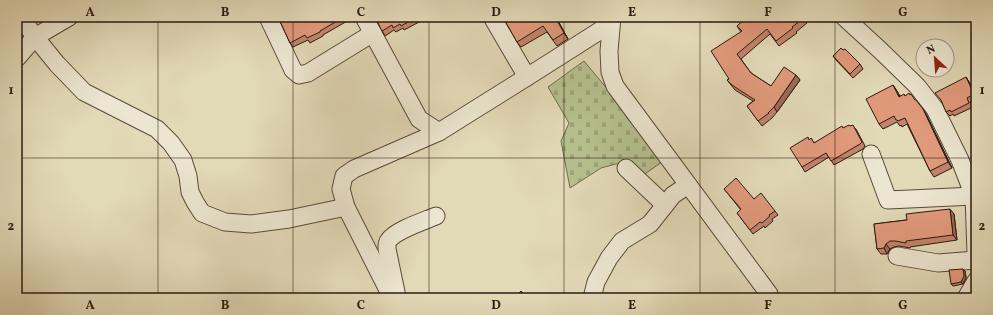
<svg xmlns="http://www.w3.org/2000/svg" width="993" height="315" font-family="Vollkorn,serif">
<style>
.cemetery{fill:url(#cemetery-stones);stroke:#706c4e}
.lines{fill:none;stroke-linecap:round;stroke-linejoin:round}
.street-casing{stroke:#594a3a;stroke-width:19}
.street{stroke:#ece6d0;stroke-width:17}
.wall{fill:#c2846b;stroke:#2b1a10}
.shaded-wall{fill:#9e6b57;stroke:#2b1a10}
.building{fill:#e1997c;stroke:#2b1a10}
.grid{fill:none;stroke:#2b1a10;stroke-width:1;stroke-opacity:0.55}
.neatline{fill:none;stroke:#2b1a10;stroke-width:1.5}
.grid-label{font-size:13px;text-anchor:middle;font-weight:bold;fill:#2b1a10}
</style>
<defs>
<pattern id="cemetery-stones" width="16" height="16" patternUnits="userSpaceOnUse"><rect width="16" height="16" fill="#b5bf8d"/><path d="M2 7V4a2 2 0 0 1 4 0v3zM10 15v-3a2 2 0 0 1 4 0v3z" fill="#9ca479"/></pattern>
</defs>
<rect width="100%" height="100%" fill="#e2d9b7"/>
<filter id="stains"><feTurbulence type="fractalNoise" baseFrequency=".005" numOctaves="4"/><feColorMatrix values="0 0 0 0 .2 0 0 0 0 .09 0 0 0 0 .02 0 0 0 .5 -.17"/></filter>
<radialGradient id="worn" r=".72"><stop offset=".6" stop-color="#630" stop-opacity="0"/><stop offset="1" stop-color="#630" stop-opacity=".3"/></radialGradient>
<path class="cemetery" d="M584,61L609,91L662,162L642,176L627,161L601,168L570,188L561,141L569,123L548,87Z"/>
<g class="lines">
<defs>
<g id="street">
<path d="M21,17L35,37L57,64L84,92L157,129L171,143L183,160L188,176L190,192L195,202L202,213L225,222L251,224L289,219L346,207"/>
<path d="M268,17L293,70L299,75L308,73L373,33"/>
<path d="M364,17L419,119L439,132"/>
<path d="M492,17L527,77"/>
<path d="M612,17L609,51L610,72L615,86L769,294V298"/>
<path d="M844,17L880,50L917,86L935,109L960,160L974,196L976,254"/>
<path d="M17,58L35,37L69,17"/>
<path d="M871,154L888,200L974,196"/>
<path d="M626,168L665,205"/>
<path d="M897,256L938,263L976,260"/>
<path d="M396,292L387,249C387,245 387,242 389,240C396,230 424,221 436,216"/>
<path d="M392,298L346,207L341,189L344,176L354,169L439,132L527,77L601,30L610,17"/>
<path d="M592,298L596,282L609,258L622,241L650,224L673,195L688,185"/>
<path d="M966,298L976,281"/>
</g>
</defs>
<use href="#street" class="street-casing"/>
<use href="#street" class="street"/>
</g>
<g class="wall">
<path d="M278,17H348L349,20L323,35V36L310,43L308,40L293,47L290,43Z"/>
<path d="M375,17H419L421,21L404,30L403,28L396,32L394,30L385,36Z"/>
<path d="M556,17L568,39L557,46L547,32L521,47L517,42L507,19Z"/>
<path d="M747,17H805L807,20L806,22L807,23L796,32L797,33L779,46L770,34L741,59L751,73L771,86L796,75L800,80L777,112L772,118L762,126L747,106L753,101L735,90L727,80L729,79L741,32L737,26Z"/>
<path d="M833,56L860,64L863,69L853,78L836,60Z"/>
<path d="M966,77L969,82L976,96V100L970,102L973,107L954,116L953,114L950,116L946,112Z"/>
<path d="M893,85L900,96L910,95L926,114L952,168L934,177L930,171L907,124L902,127L901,125L900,126L897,122L883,129L879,124Z"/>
<path d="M850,126L856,129L865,146L863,149L834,165L829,157L805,172L802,167L810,140L811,138L814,143L844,128Z"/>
<path d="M724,189L754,199L775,211L778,215L772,219L773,221L765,228L764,226L753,234L737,213L741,210Z"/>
<path d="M954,214L957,240L910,247V248L899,246L894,247L890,249L887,254H881L877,249L874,224Z"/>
<path d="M965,271L966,278L963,284L953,286L951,284Z"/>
</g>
<g class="shaded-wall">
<path d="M555,17H556L568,39L564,33Z"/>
<path d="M796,75L800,80L777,112L774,107Z"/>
<path d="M966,77L969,82L976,97L974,94Z"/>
<path d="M893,85L897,91L903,102L899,97Z"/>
<path d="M923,109L926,114L952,168L948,162Z"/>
<path d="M950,209L954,214L957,240L953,235Z"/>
<path d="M886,244L890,249L887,254L884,248Z"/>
<path d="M963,269L965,271L966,278L963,284L961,282Z"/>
</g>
<g class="building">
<path d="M278,17H344L320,31V32L307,38L305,35L290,43Z"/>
<path d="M375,17H417L401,26L400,24L393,28L392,25L382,31Z"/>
<path d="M506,17H555L564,33L553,40L543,26L517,42L505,21L507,19Z"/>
<path d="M747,17H803L804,18L792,27L793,28L776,41L767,29L737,54L751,73L771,86L784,67L796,75L774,107L768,113H769L758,121L747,106L755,100L732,85L727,80L729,79L711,51L742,31L737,26Z"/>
<path d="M841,48L843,50L845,49L860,64L850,74L833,56Z"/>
<path d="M966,77L974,94L967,98L969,103L951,112L950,110L946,112L941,100L935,93Z"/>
<path d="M893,85L899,97L904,94L905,96L909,93L910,95L911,94L915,100H916L923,109L948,162L930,171L905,118L898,121L897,120H896L894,116L879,124L866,99Z"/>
<path d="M849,125L850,126L853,125L862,142L860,144L831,161L826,153L802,167L790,148L808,137L809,140L811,138L814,143L842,126L843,128Z"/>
<path d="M736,178L754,199L761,193L775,211L769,215L770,216L762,223L760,222L750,230L737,213L741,209L724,189Z"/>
<path d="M950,209L953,235L906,241V243L895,241H890L886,244L884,248L877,249L874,224L907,220L906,214Z"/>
<path d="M963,269L964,276L961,282L951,284L949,270Z"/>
<path d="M521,291L528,298H514Z"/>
<path d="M494,294L496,298H485Z"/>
</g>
<path class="grid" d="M158,17V298M293,17V298M429,17V298M564,17V298M700,17V298M835,17V298M17,158H976"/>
<rect width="993" height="315" fill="none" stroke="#e2d9b7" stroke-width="44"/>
<g transform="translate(935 58) rotate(334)"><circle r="19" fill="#ece6d0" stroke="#9f9483"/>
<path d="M0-3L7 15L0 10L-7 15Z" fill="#8f2418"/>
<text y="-6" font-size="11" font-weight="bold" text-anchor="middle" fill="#2b1a10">N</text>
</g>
<rect x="22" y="22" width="949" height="271" class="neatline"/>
<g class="grid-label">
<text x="90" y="16">A</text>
<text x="225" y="16">B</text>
<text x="361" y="16">C</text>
<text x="496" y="16">D</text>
<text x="632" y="16">E</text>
<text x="768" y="16">F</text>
<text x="903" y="16">G</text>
<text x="11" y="94">1</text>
<text x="982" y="94">1</text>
<text x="11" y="230">2</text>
<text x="982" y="230">2</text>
<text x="90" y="309">A</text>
<text x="225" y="309">B</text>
<text x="361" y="309">C</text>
<text x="496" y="309">D</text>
<text x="632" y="309">E</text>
<text x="768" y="309">F</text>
<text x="903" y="309">G</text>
</g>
<rect width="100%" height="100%" filter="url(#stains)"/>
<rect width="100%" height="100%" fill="url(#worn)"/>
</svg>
